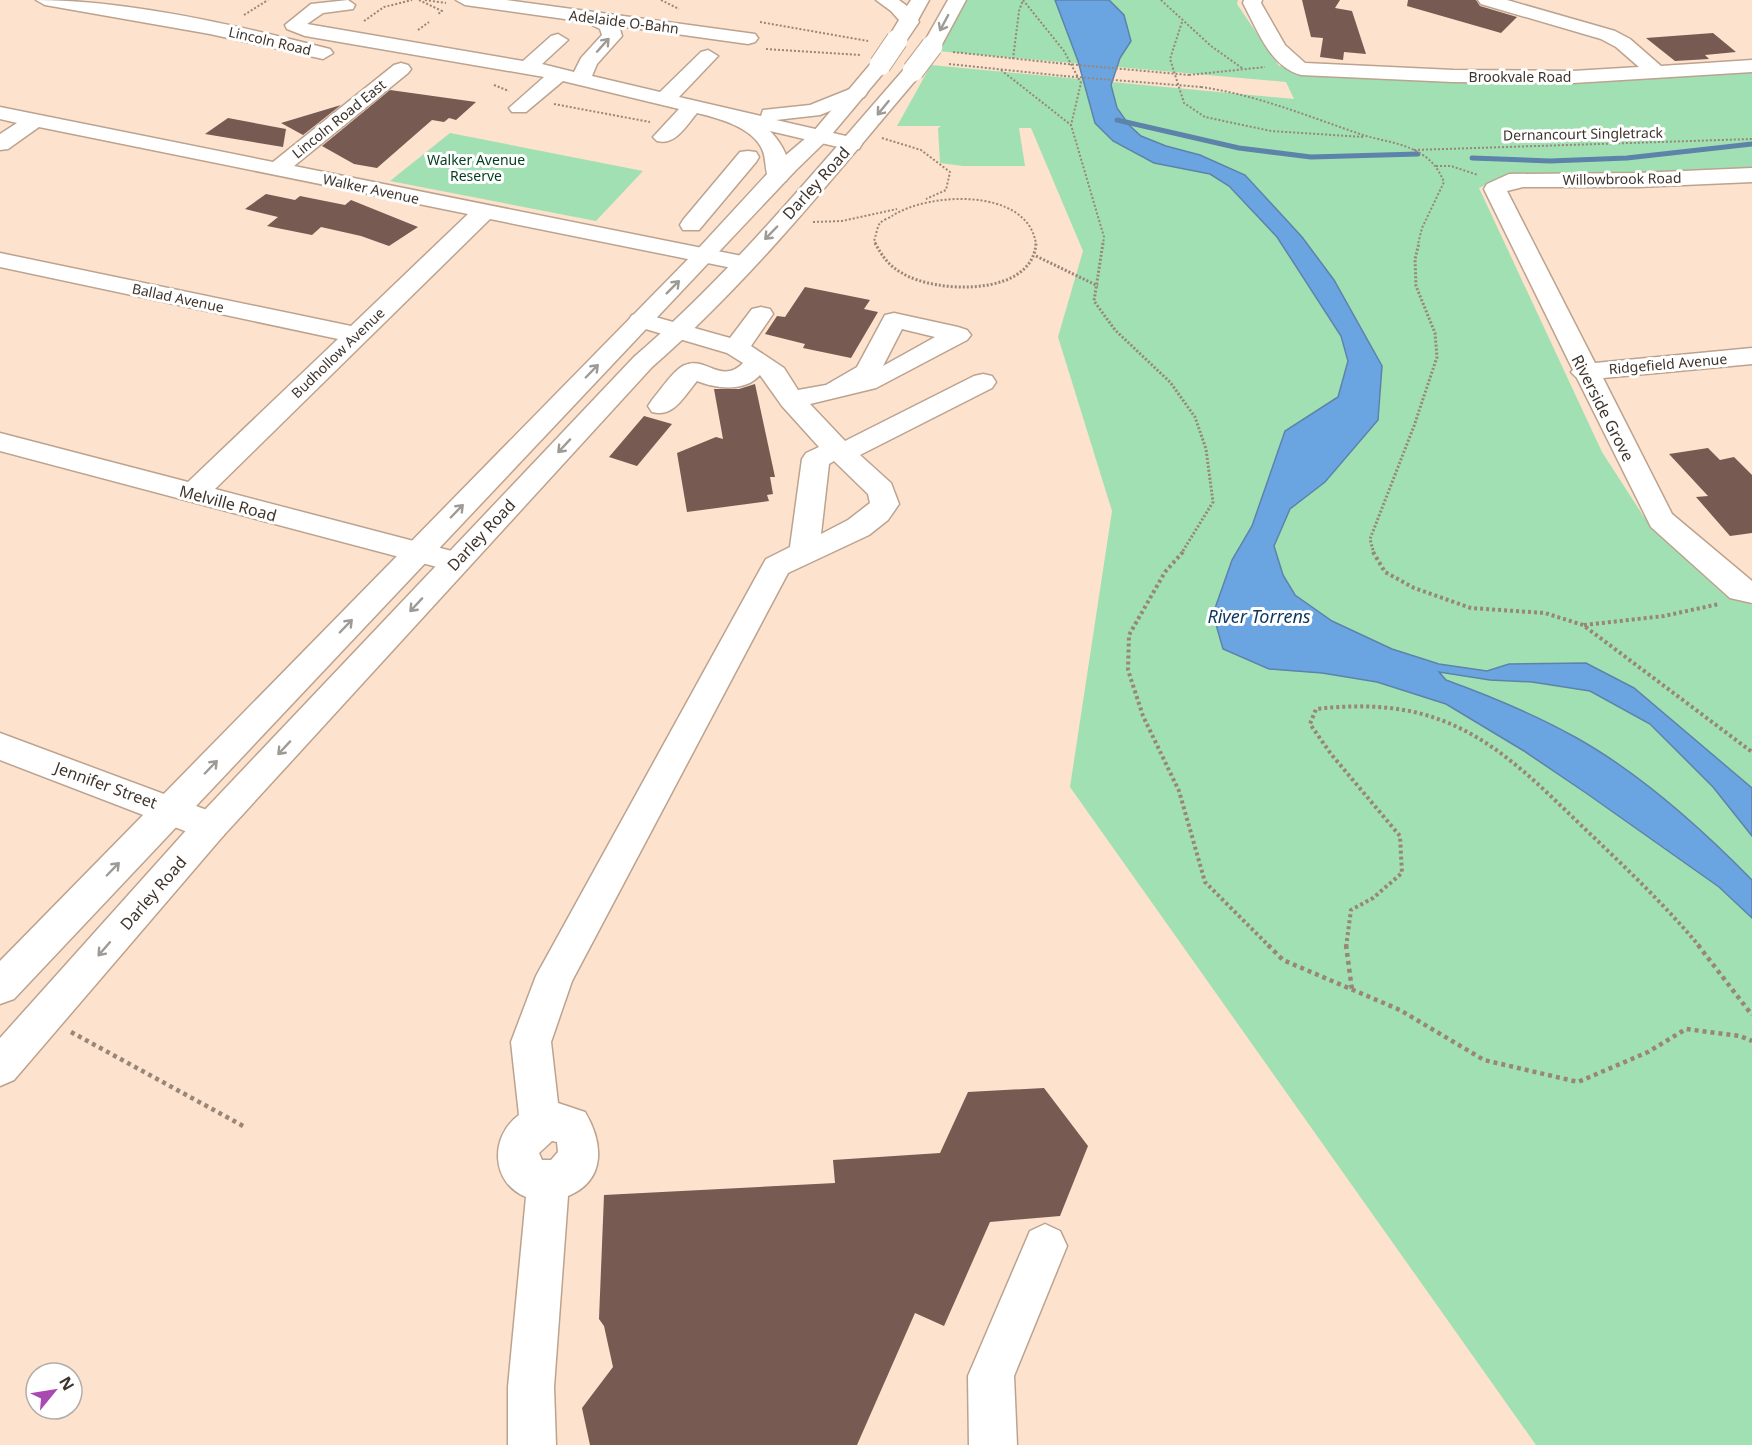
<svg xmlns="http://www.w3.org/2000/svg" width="1752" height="1445" font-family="'Noto Sans',sans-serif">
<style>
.green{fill:#a1e0b2}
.water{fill:#6aa5e1;stroke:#5d83ab;stroke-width:1.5}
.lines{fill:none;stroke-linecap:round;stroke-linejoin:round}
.stream{stroke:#5d83ab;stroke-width:5}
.building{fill:#775a51}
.minor-casing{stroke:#bca38f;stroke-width:3}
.major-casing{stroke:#bca38f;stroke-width:3}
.path-far3{stroke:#988678;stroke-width:2;stroke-dasharray:2 2;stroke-linecap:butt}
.path-far2{stroke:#988678;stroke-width:3;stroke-dasharray:2 2;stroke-linecap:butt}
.path-far1{stroke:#988678;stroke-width:4;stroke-dasharray:3 3;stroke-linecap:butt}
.path{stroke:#988678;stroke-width:4.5;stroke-dasharray:4 4;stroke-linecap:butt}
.minor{fill:#fff;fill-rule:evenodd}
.major{fill:#fff;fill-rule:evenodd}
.major-bridge-casing{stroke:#bca38f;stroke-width:23;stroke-linecap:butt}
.path-bridge{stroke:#988678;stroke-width:2;stroke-dasharray:2 2;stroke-linecap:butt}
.major-bridge{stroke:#fff;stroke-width:21}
.oneway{stroke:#9e9a96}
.labels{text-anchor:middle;stroke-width:6;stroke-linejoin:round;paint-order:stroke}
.far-street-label{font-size:14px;fill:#3e342c;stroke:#fff}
.far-park-label{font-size:14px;fill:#013e1c;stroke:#fff}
.street-label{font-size:16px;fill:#3e342c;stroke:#fff}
.water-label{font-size:18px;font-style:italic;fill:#0c375e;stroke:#fff}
</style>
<rect width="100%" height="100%" fill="#fde2cd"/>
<g class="green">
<path d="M965,0H1238L1237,4L1279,66L1453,76L1752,62V169L1501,178L1479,188L1602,452L1644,517L1701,573L1752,605V1445H1536L1070,787L1112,511L1058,337L1083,251L1031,128H1019L1025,166H963L940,163L938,128L941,126H897L931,65L1294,99L1286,82L937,51Z"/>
<path d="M450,133L643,171L596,221L390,181Z"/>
</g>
<path class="water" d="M1055,0H1109L1124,15L1131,41L1120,58L1111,85L1117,108L1129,125L1141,136L1166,146L1200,155L1245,175L1302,237L1334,280L1382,366L1378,420L1325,482L1290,509L1274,546L1283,575L1295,595L1332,621L1392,649L1439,664L1487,671L1509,664L1586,663L1634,688L1752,788V836L1713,787L1650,724L1590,691L1532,682L1490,680L1439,672L1446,680C1490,696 1534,714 1575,737C1640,773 1701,828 1752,880V918L1719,887L1586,793L1524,751L1446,704L1377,682L1322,673L1269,669L1223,649L1213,614L1232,560L1252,526L1285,431L1338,397L1348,361L1341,336L1277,237L1229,186L1210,174L1154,163L1113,141L1095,123L1078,61Z"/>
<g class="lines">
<g class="stream">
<path d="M1117,120L1239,148L1311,157L1418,154"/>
<path d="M1472,158L1550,161L1627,158L1752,144"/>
</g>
</g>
<g class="building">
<path d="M1302,0H1340L1335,8L1352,11L1366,54L1344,52L1343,60L1320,57L1323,38L1311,37Z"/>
<path d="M1408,0H1476L1480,6L1517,17L1501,33L1407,6Z"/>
<path d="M1713,33L1736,52L1705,55L1709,59L1675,61L1646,38Z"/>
<path d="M390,90L476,102L456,120L449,118L444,122L432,120L377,168L354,164L322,146Z"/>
<path d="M341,105L303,135L281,123Z"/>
<path d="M228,118L286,129L283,147L205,134Z"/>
<path d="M266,194L295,200L300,196L345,205L351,200L418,227L389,246L361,236L321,227L312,235L267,226L278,217L245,209Z"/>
<path d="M805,287L870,300L864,309L878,312L851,358L803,348L805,344L765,334L777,316L785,317Z"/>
<path d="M755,384L775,477H770L773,494L767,495L769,501L687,512L677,453L716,437L723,439L714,389H739Z"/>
<path d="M644,416L672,424L637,466L609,457Z"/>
<path d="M1708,448L1720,460L1734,457L1752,475V533L1730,536L1696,497L1708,496L1669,454Z"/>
<path d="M1044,1088L1088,1146L1060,1216L990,1222L944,1326L915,1313L857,1445H590L582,1408L613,1367L604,1326L599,1319L604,1195L835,1183L833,1160L940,1153L968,1092Z"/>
</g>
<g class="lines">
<defs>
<g id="minor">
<path d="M36,0C128,0 240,26 330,49L333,53L323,59L210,34L45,5Z"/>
<path d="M348,0L355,5L353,9L323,13L307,24L523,61L551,36L558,34L568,40L542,64L574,72L581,58L602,35L600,29L586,22L465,5L456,0H506L755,34L758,38L755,42L748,44L619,26L622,36L597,64L592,76L660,92L701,52L708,50L718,56L679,97L761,116L763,110L810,105L850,89H864L867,93L864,97L820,115L776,120L859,139L862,144L859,149L851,150L770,131C781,142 796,166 786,181H770C764,172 767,159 762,149C752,127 718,118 697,113C686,126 675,146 657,141L653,137L679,109L563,81L526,112H512L509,108L544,77L305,36L287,29L285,25L311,4Z"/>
<path d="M1244,0H1262L1261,3L1285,45L1305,63L1453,70L1573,71L1639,67L1616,47L1601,39L1481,4L1478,0H1507L1615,31L1630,39L1661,66L1752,60V72L1573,83L1453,82L1301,75C1270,67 1257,29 1243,3Z"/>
<path d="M401,63L408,65L411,69L408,73L294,166L742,256L750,258L754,263L750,268L742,270L490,219L215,489L467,555L471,562L467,569L456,572L0,451V433L188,482L338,339L0,267V253L351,326L468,214L39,127L8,149L0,150V134L17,123L0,119V107L273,162L394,65Z"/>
<path d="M748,151L756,152L759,157L756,162L699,230H683L680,225L683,220L740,152Z"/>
<path d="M1752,168V182L1638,187H1523L1507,191L1595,363L1752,348V364L1603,378L1672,514L1752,581V603L1730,598L1651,527L1577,378L1571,372L1573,370L1484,189L1487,184L1509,174L1638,173Z"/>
<path d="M761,307L770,309L773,314L751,346L784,368L798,390L826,385L857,367L885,315L894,313L958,327L967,330L971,335L967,340L876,388L810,404L845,441L974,376L983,374L992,376L996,382L992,388L860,455L891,483L899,504L888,520L869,535L788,573L572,981L551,1042L558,1103L585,1112C603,1142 607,1180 568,1196L554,1387L556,1445H508V1387L526,1197C491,1183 489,1137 519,1115L511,1042L536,976L762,566L766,559L790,547L802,459L806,453L819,447L782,406L760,375C745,392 717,389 697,381C684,396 674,418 652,412L648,406L652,400C661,390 673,370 685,365C705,356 722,385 743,363L727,353L632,325L629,320L632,315L641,313L730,338L752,309ZM902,329L935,337L883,366ZM834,461L868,494L870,503L848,520L821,534L829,464ZM552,1141L557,1142L558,1152L551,1160H542L539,1153Z"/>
<path d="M0,733L223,816L229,826L223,836L211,841L0,760Z"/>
<path d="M1045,1224L1060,1231L1067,1246L1014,1376L1017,1445H969L968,1376L1030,1231Z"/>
</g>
<g id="major">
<path d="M876,0H899L907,6L911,0H929L918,20L919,22L904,44L897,46L887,40L899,20L891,11Z"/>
<path d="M948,0H966L939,50H925L922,46Z"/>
<path d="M880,59L890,65L827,140L796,170L14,999L0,1004V961L697,250L780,160L813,132L873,61Z"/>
<path d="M913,65L920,67L923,71L920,75C835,175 751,281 652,367L223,836L14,1080L0,1086V1038L199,816L634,357C734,271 819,166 906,67Z"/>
</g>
</defs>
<use href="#minor" class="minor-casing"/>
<use href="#major" class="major-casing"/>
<g class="path-far3">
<path d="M419,0L442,11L437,15"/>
<path d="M425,0L446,3"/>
<path d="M661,0L679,9"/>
<path d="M1023,0L1064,51L1081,83L1071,125L1104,237L1103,244"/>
<path d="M1161,0L1211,46L1242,68"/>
<path d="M244,15L268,0"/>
<path d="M364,21L384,7L412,0"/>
<path d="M760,22L868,41"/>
<path d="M1182,22L1170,59L1184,103L1205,117L1271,131L1364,137"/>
<path d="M418,30L429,22"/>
<path d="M766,49L861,55"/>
<path d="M953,52L1056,63"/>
<path d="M1013,59L1019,11L1023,0"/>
<path d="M949,64L1064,76"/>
<path d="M1001,70L1071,125"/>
<path d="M1189,75L1265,67"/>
<path d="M494,85L509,91"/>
<path d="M1201,87C1257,95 1307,116 1360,134C1380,141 1403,142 1421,154C1432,160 1439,170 1444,182L1422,228L1418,244"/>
<path d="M554,104L650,122"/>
<path d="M882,138L921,150L950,172L946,190L926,199"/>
<path d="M1414,150L1752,139"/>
<path d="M1436,166H1451L1478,175"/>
<path d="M813,222L842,221L897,209"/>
<path d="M876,244L874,241C876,236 877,227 880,223C883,220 889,218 892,216C928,192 1028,187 1036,244"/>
</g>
<g class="path-far2">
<path d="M875,243C882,256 889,266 902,273C936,294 1033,297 1036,243"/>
<path d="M1103,243L1094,301L1115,330L1170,382L1195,417L1206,449L1213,502L1181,554"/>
<path d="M1036,256L1098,286"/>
<path d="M1374,554L1370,539L1414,426L1437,357L1435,333L1416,286L1415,259L1419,243"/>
</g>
<g class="path-far1">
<path d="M1183,552L1165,572L1129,635L1128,670L1143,716L1179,791L1205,882L1270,947"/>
<path d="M1373,552L1385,572L1414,588L1471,608L1545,613L1583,625L1752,752"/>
<path d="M1584,625L1664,616L1719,604"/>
<path d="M1346,947L1351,910L1373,898L1402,873L1400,836L1331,754L1310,724L1316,709C1360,704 1405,705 1446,722C1501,744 1543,789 1585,829C1625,867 1665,905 1700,947"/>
</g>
<g class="path">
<path d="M1268,945L1283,960L1400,1010L1484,1060L1578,1082L1648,1052L1686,1029L1740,1036L1752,1041"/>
<path d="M1346,945L1352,990"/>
<path d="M1698,945L1752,1015"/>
<path d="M71,1032L245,1127"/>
</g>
<use href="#minor" class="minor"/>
<use href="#major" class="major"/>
<defs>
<g id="major-bridge">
<path d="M880,65L897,40"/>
<path d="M913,71L932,46"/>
</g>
</defs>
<use href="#major-bridge" class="major-bridge-casing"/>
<g class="path-bridge">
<path d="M1056,63L1189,75"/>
<path d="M1064,76L1201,87"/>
</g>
<use href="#major-bridge" class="major-bridge"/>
</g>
<defs><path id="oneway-shaft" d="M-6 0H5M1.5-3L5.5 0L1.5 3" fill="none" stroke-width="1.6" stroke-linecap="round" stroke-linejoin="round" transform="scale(1.5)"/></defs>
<g class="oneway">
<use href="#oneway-shaft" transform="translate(944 23) rotate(118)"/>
<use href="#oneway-shaft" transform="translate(603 45) rotate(-48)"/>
<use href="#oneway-shaft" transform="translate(883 108) rotate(129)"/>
<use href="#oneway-shaft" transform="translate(771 233) rotate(134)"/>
<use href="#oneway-shaft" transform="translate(673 287) rotate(-45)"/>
<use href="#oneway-shaft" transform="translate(592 371) rotate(-46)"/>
<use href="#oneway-shaft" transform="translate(564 446) rotate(133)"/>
<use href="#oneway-shaft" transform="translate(457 511) rotate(-46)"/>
<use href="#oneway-shaft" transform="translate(416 605) rotate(133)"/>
<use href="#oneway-shaft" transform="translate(346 626) rotate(-46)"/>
<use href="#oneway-shaft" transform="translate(284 748) rotate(133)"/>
<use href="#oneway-shaft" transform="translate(211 767) rotate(-46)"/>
<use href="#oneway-shaft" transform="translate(113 869) rotate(-46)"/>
<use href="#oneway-shaft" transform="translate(104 949) rotate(131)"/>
</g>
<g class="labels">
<g class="far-street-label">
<text transform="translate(624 22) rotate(7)" y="5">Adelaide O-Bahn</text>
<text transform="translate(270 41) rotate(13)" y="5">Lincoln Road</text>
<text x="1520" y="82">Brookvale Road</text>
<text transform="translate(339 119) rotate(-39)" y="5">Lincoln Road East</text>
<text transform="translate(1583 134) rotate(-1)" y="5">Dernancourt Singletrack</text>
<text transform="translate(1622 179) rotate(-1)" y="5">Willowbrook Road</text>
<text transform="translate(371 189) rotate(12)" y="5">Walker Avenue</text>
<text transform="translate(178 298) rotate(12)" y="5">Ballad Avenue</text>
<text transform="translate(338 353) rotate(-44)" y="5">Budhollow Avenue</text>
<text transform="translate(1668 364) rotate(-5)" y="5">Ridgefield Avenue</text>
</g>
<g class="far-park-label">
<text x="476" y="165">Walker Avenue<tspan x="476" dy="16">Reserve</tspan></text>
</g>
<g class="street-label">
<text transform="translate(816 183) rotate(-48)" y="6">Darley Road</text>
<text transform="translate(1603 408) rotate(63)" y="6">Riverside Grove</text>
<text transform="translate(228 503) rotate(15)" y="6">Melville Road</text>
<text transform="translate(481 535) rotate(-47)" y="6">Darley Road</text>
<text transform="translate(106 785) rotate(20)" y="6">Jennifer Street</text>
<text transform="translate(153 893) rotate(-49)" y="6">Darley Road</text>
</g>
<g class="water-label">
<text x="1259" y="623">River Torrens</text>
</g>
</g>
<g transform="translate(54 1391) rotate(60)"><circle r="28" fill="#ffffff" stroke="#b2aeab" stroke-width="1.5"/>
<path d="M0-4.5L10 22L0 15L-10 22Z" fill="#a949b1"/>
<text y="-9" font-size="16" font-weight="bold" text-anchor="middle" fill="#3e342c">N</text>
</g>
</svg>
